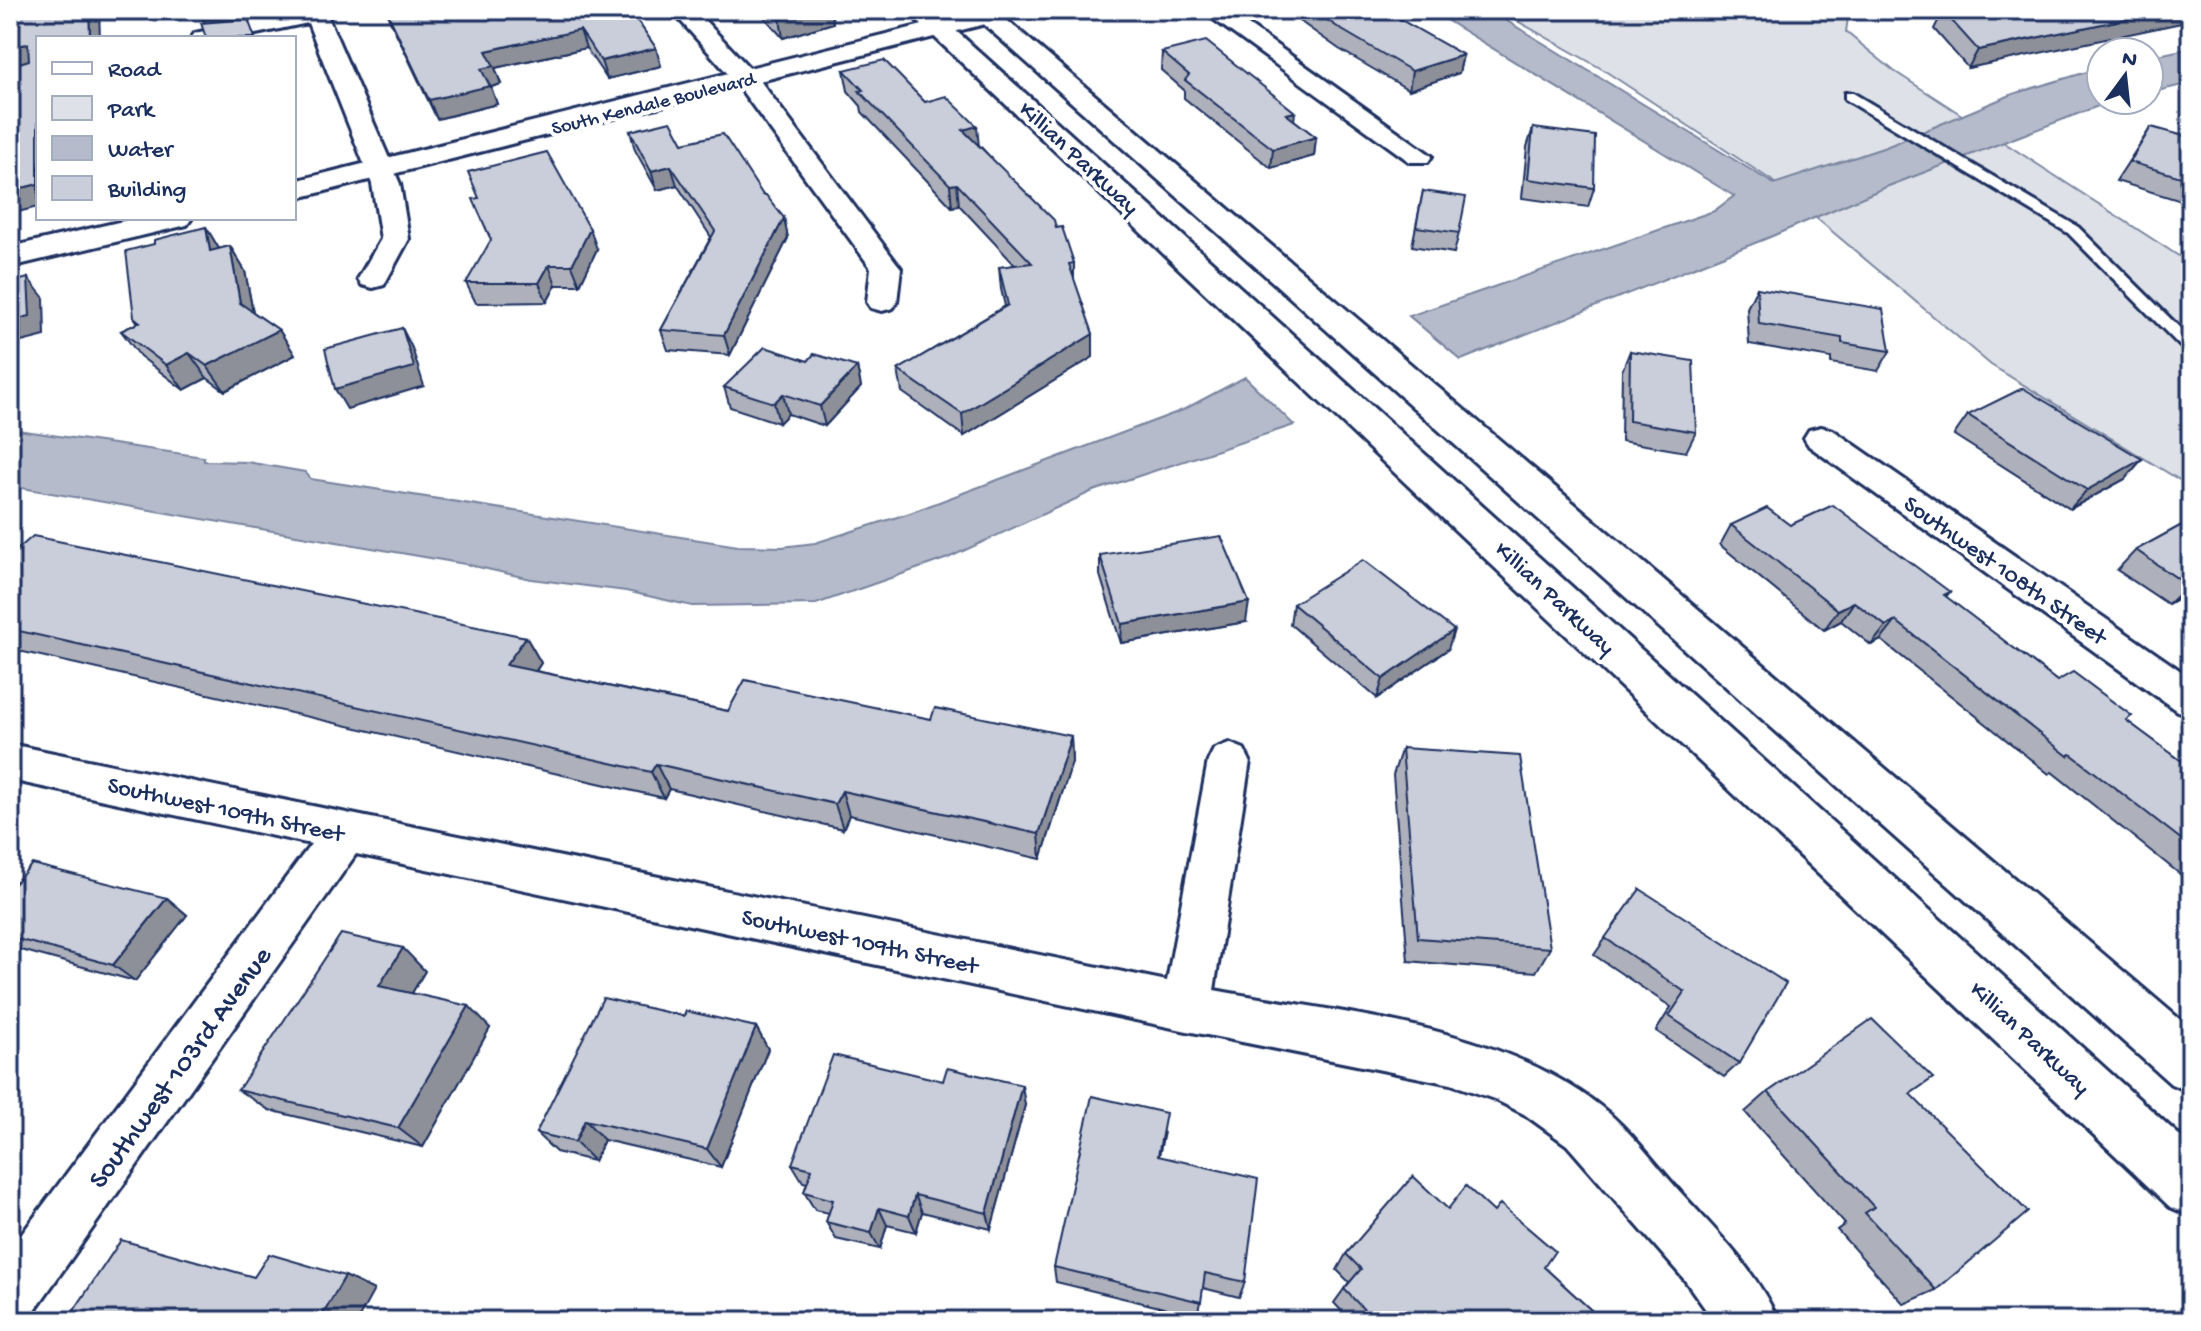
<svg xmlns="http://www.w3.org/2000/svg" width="2201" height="1331" font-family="'Gochi Hand',sans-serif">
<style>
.green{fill:#dee1e7;stroke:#7c88a2;stroke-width:2}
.water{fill:#b5bbca;stroke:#77839f;stroke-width:2}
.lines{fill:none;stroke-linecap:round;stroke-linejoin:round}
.service-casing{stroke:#1b2f5e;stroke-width:6}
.minor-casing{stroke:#1b2f5e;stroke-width:6}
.tertiary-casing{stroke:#1b2f5e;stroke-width:6}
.secondary-casing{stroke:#1b2f5e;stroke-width:6}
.service{fill:#fff;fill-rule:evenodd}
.minor{fill:#fff;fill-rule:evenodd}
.tertiary{fill:#fff;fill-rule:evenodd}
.secondary{fill:#fff;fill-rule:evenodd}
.wall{fill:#aeb1bb;stroke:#1b2f5e;stroke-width:2}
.shaded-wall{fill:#8d9099;stroke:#1b2f5e;stroke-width:2}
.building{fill:#caceda;stroke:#1b2f5e;stroke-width:2}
.labels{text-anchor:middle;stroke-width:8;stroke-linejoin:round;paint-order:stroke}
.far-street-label{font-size:20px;fill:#1b2f5e;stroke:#fff}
.street-label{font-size:24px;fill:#1b2f5e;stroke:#fff}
.near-street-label{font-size:28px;fill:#1b2f5e;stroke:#fff}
</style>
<rect width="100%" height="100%" fill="#fff"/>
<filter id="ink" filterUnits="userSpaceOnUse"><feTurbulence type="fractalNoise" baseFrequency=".0125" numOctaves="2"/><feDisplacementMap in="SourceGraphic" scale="16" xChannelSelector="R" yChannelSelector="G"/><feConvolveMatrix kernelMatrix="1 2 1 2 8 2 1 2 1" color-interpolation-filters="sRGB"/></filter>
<g filter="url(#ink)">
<path class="green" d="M1498,10H1849L1846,32L1894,71L2191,264V487L1991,365L1771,180L1602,69Z"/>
<g class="water">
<path d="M1430,10H1489L1774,184L1886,147L2013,94L2097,69L2101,68V100H2114L1886,187L1770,237L1461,360L1409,316L1714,211L1734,196Z"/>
<path d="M2191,48V83L2149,93V57Z"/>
<path d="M1245,377L1294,425L1093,491L948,558L816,604L692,606L626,591L531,579L465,564L10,486V429L204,457V461L247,462L305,472L311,479L738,546L782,547L815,543L910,513L1183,410Z"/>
</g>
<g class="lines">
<defs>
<path id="service" d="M1845,93H1853L2078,227L2191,339V353L2185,351L2068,233L1845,99Z"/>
<g id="minor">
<path d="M303,10H325L400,184L409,239L384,285L373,288L362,285L358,279L381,239L372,184L308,23L237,38H191L195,33Z"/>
<path d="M671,10H695L755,74L896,262L901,268L897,302L893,308L882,311L871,308L867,302L871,268L737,84Z"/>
<path d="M1201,10H1227L1432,156L1428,162H1410Z"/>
<path d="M1821,427L1833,430L2191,678V716L2177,711L1809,446L1804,438L1809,430Z"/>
<path d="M1229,743L1244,749L1250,761L1214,990C1343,1014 1494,1024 1600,1106C1630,1129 1658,1168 1683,1195C1718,1233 1758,1273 1778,1321H1714L1684,1279L1567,1145L1524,1114L1494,1099L1451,1084L1187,1031L356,854L30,1317L10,1321V1250L311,844L10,780V744L1167,981L1208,761L1214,749Z"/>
</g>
<g id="tertiary">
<path d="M983,10H1024L1021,15L294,199V181Z"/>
<path d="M136,218H192L187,225L10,267V247Z"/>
</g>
<g id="secondary">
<path d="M906,10H933L2191,1146V1216L2170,1207Z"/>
<path d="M968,10H995L2191,1029V1092L2171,1084Z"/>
</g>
</defs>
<use href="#service" class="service-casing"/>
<use href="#minor" class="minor-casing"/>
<use href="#tertiary" class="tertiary-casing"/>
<use href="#secondary" class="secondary-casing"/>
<use href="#service" class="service"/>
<use href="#minor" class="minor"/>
<use href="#tertiary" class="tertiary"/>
<use href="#secondary" class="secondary"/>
</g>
<g class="wall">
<path d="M385,10H630L656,48L661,66L607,79L586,48L495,68L501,84L491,87L497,104L437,119Z"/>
<path d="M758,10H831L833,23L783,38Z"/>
<path d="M1284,10H1397L1401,20L1463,55L1459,73L1409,90L1339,49Z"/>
<path d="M2191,10L1968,68L1934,29L1943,11Z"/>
<path d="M1162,52L1294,120L1316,137L1314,156L1271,168L1184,98V90L1161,70Z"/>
<path d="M844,70L925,102L979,145L1056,228L1074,263V280L1093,334V357L964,436L902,392L898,370L1005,306L1001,289L999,267L1015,265L959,205L952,207L862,112L861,106L848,91Z"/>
<path d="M2151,127L2191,138V204L2116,181Z"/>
<path d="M1533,128L1594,188L1588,207L1522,198L1527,147Z"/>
<path d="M630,131L683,143L763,195L784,218L788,238L730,355L668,350L661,330L711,237L677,185L657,190L635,150Z"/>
<path d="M1423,191L1459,233L1454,253L1412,246Z"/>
<path d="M206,227L219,249L230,246L245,271L253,312L279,330L295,355L225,391L207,378L184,390L140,356L121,331L138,323L134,317L154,244Z"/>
<path d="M597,249L580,285H556L547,302L476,303L466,283Z"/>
<path d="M1757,288L1890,351L1878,371L1831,363V358L1749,344L1747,308Z"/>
<path d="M1630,351L1696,432L1686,452L1621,441L1622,371Z"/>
<path d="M808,361L857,367L861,387L825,426L788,414L779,423L730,407L724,387Z"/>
<path d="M1968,415L2142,459L2125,479L2070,509L1954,435Z"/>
<path d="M2191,520V596L2187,593L2168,604L2117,570L2136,550Z"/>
<path d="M1731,525H1790L1950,592L1946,597L2057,681L2127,721L2191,768V883L2052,772L2049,774L1881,640L1871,645L1841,621L1824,630L1720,545Z"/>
<path d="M1100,555L1246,622L1121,643L1100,575Z"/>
<path d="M10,556L526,637L541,663L536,671L728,711L931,719L1071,736L1072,762L1041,859L849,815L843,829L669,789L664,798L10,649Z"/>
<path d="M1293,604L1448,649L1377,698L1290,624Z"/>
<path d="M1402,748L1550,948L1536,972L1408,961L1393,775Z"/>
<path d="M10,884L167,898L187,915L135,981L10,947Z"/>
<path d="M1640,889L1739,1063L1724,1077L1656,1031L1671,1007L1594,955Z"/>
<path d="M425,971L412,993L490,1028L423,1147L269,1110L238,1090Z"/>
<path d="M684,1016L756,1027L768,1049L721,1167L604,1140L594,1161L556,1152L536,1133Z"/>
<path d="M1768,1092L1910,1094L1936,1290L1904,1304L1837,1230L1845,1224L1745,1112Z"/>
<path d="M1025,1105L991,1229L922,1212L916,1232L887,1225L880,1249L836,1239L826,1222L829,1213L815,1210L804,1192L807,1183L803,1182L792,1164Z"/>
<path d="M1164,1132L1159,1156L1245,1282L1239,1297L1203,1288L1197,1316L1056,1282L1054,1267Z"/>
<path d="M1448,1209L1544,1267L1603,1321H1351L1334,1303L1349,1282L1337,1270L1346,1254Z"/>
</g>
<g class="shaded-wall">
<path d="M89,10H99L100,38H90Z"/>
<path d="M198,10H248L250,18L207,27Z"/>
<path d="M814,10H831L833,23L783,38L780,19Z"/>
<path d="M2169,10H2191V21L1968,68L1978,50Z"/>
<path d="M580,30L586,48L495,68L501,84L491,87L497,104L437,119L429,100L486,51Z"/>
<path d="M28,44L38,60L17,66L10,57V47Z"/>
<path d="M656,48L661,66L607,79L601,61Z"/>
<path d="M1463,55L1459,73L1409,90L1412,71Z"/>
<path d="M1295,112L1293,131L1286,114Z"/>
<path d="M977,126L979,147L963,130Z"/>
<path d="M1316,137L1314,156L1271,168L1273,149Z"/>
<path d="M671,166L677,185L657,190L651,171Z"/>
<path d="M38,184V207L10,214V191Z"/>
<path d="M957,184L959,205L952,207L950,185Z"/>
<path d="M784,218L788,238L730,355L724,335Z"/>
<path d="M206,227L221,252L210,251Z"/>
<path d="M590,229L597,249L580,285L572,265Z"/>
<path d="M230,246L245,271L256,328L240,303Z"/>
<path d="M549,265L556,285L547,302L539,283Z"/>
<path d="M28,278L44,298L45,336L10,345V321Z"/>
<path d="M402,328L412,348L424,386L347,409L335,389Z"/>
<path d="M279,330L295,355L225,391L207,366Z"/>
<path d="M1093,334V357L964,436L962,414Z"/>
<path d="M189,353L207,378L184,390L166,365Z"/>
<path d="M857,367L861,387L825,426L820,406Z"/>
<path d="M783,394L788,414L779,423L774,403Z"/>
<path d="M2142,459L2125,479L2070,509L2087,490Z"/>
<path d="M2191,582V589L2187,593L2168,604Z"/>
<path d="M1249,602L1246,622L1121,643L1122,624Z"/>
<path d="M1854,602L1841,621L1824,630L1838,610Z"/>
<path d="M1896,621L1881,640L1871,645L1886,626Z"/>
<path d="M1454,630L1448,649L1377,698L1383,679Z"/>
<path d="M526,637L541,663L522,691L506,665Z"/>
<path d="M1071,736L1072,762L1041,859L1039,834Z"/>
<path d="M656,764L669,789L664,798L651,772Z"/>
<path d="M842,791L849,815L843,829L835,804Z"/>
<path d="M167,898L187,915L135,981L113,965Z"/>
<path d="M403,948L425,971L403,1008L379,986Z"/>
<path d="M469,1006L490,1028L423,1147L398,1128Z"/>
<path d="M756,1027L768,1049L721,1167L707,1149Z"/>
<path d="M1022,1085L1025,1105L991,1229L987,1213Z"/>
<path d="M585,1120L604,1140L594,1161L575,1142Z"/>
<path d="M915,1195L922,1212L916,1232L909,1216Z"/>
<path d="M879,1208L887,1225L880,1249L871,1233Z"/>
<path d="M345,1276L374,1290L357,1321H319Z"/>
</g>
<g class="building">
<path d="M10,10H89L90,38H38V184L10,191V66L29,60L28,44L10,47Z"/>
<path d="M386,10H630L656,48L601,61L580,30L486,51L494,66L481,69L490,86L429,100Z"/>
<path d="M771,10H814L780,19Z"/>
<path d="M1312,10H1397L1402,13L1394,16L1463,55L1412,71L1342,30Z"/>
<path d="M1950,10H2169L1978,50L1943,11Z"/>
<path d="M248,19L255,38H206L201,23Z"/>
<path d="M1206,41L1295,112L1286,114L1316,137L1273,149L1185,80L1189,75L1162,52Z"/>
<path d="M884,60L925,102L946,96L977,126L963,130L1054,220L1056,228L1062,227L1074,263L1069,264L1093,334L962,414L898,370L1008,305L999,267L1032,263L957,184L950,185L859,91L863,90L844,70Z"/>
<path d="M671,121L683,143L723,134L763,195H766L784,218L724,335L661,330L715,231L671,166L651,171L630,131Z"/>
<path d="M2151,127L2191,138V180L2130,162Z"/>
<path d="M1533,128L1595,136L1594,188L1528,179Z"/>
<path d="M547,152L590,229L572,265H549L539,283H466L491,240L473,199L479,198L468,172Z"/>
<path d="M1423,191L1466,197L1459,233L1416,227Z"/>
<path d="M206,227L210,251L230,246L240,303L279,330L207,366L189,353L166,365L121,331L140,322L134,317L126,251L154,244V240Z"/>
<path d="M28,278L30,316L10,321V283Z"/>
<path d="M1757,288L1883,309L1890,351L1842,343V338L1759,324Z"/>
<path d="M402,328L414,367L335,389L325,349Z"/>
<path d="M765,347L808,361L814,354L857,367L820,406L783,394L774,403L724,387Z"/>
<path d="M1630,351L1693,361L1696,432L1629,421Z"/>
<path d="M2023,388L2142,459L2087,490L1968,415Z"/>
<path d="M1833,505L1950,592L1944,595L2057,681L2073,672L2132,716L2126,720L2191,768V847L2071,754L2068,756L1896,621L1886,626L1854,602L1838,610L1731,525L1767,508L1790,525Z"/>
<path d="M2191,520V582L2187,585L2136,550Z"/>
<path d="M33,536L526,637L506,665L728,711L745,680L931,719L935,708L1071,736L1039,834L842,791L835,804L656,764L651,772L10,629V556Z"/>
<path d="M1221,536L1249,602L1122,624L1100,555Z"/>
<path d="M1363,560L1454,630L1383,679L1293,604Z"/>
<path d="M1402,748L1520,756L1550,948L1418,938Z"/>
<path d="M32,864L167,898L113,965L10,937V884L13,885Z"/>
<path d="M1640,889L1786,983L1739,1063L1669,1016L1685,992L1605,938Z"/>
<path d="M341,934L403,948L379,986L469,1006L398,1128L238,1090Z"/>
<path d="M603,998L684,1016L686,1011L756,1027L707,1149L585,1120L575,1142L536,1133Z"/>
<path d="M1872,1019L1933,1078L1910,1094L2028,1212L1936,1290L1865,1213L1874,1207L1768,1092Z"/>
<path d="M833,1055L943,1081L947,1068L1022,1085L987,1213L915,1195L909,1216L879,1208L871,1233L826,1222L833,1200L804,1192L812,1169L792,1164Z"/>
<path d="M1092,1096L1166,1113L1158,1156L1258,1179L1245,1282L1205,1273L1201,1302L1054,1267Z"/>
<path d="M1413,1176L1448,1209L1466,1186L1494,1212L1500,1204L1555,1251L1544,1267L1603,1321H1406L1404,1319L1403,1321H1375L1344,1289L1361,1269L1346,1254Z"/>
<path d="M121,1240L254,1277L269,1254L345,1276L319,1321H67Z"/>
</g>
</g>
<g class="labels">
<g class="far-street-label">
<text transform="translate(653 102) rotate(-14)" y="7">South Kendale Boulevard</text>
</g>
<g class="street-label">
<text transform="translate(1080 157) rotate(43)" y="8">Killian Parkway</text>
<text transform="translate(2006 569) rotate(35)" y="8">Southwest 108th Street</text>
<text transform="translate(1556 597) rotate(43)" y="8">Killian Parkway</text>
<text transform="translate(226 808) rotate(12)" y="8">Southwest 109th Street</text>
<text transform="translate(860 940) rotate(12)" y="8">Southwest 109th Street</text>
<text transform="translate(2031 1037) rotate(43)" y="8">Killian Parkway</text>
</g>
<g class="near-street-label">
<text transform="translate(178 1066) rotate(-54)" y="10">Southwest 103rd Avenue</text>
</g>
</g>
<rect width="2201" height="1331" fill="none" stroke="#fff" stroke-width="40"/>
<rect x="20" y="20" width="2161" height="1291" fill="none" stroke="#1b2f5e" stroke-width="3" filter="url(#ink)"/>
<rect x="36" y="36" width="260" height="184" fill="#ffffff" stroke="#a4acbf" stroke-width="2"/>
<rect x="52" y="62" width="40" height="12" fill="#ffffff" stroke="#a4acbf" stroke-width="2"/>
<text x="108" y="76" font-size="24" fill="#1b2f5e">Road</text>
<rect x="52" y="96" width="40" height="24" fill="#dee1e7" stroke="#a4acbf" stroke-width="2"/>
<text x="108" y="116" font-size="24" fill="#1b2f5e">Park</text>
<rect x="52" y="136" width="40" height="24" fill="#b5bbca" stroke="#a4acbf" stroke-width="2"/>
<text x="108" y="156" font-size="24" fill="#1b2f5e">Water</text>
<rect x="52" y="176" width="40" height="24" fill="#caceda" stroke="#a4acbf" stroke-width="2"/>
<text x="108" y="196" font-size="24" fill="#1b2f5e">Building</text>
<g transform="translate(2125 76) rotate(15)"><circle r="38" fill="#ffffff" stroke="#a4acbf" stroke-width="2"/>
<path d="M0-6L14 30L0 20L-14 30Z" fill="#1b2f5e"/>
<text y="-12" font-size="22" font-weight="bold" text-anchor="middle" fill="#1b2f5e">N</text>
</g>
</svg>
